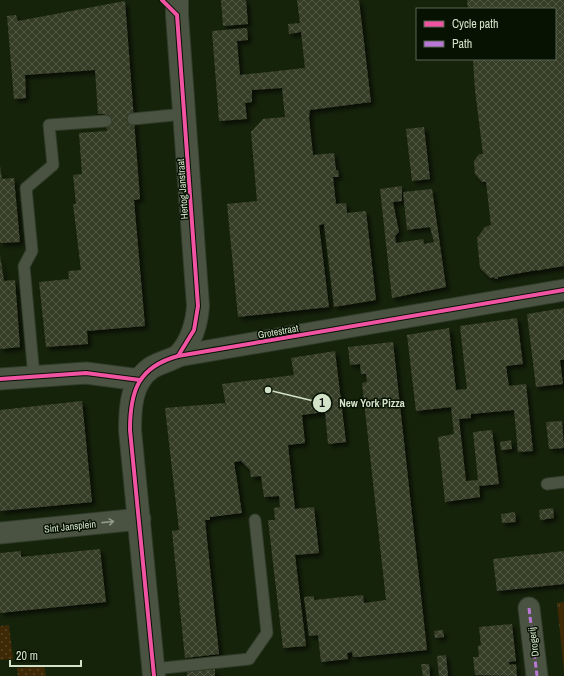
<svg xmlns="http://www.w3.org/2000/svg" width="564" height="676" font-family="'Archivo Narrow',sans-serif">
<style>
.grass{fill:url(#grass-tufts)}
.garden{fill:url(#garden-dots)}
.building{fill:url(#building-cross-hatch);filter:url(#shadow)}
.lines{fill:none;stroke-linecap:round;stroke-linejoin:round}
.lane-casing{stroke:#313c2b;stroke-width:13}
.street-casing{stroke:#313c2b;stroke-width:23}
.secondary-casing{stroke:#313c2b;stroke-width:24}
.lane{stroke:#4a5342;stroke-width:11}
.street{stroke:#4a5342;stroke-width:21}
.secondary{stroke:#4a5342;stroke-width:22}
.quiet{stroke:#ba77d6;stroke-width:3;stroke-dasharray:6 3;stroke-linecap:butt}
.cycleway-casing{stroke:#081202;stroke-width:6}
.cycleway{stroke:#f153a3;stroke-width:4}
.oneway{stroke:#8e9b86}
.labels{text-anchor:middle;stroke-width:3;stroke-linejoin:round;paint-order:stroke}
.street-label{font-size:10px;fill:#d3e3ca;stroke:#081202}
.leader{fill:none;stroke:#d3e3ca;stroke-width:1.5}
.callout-dot{fill:#d3e3ca;stroke:#081202;stroke-width:1.5}
.mark-label{font-size:12px;text-anchor:middle;font-weight:bold;fill:#111}
.callout-label{font-size:11px;text-anchor:middle;font-weight:bold;fill:#d3e3ca;stroke:#081202;stroke-width:3;stroke-linejoin:round;paint-order:stroke}
</style>
<defs>
<pattern id="grass-tufts" width="24" height="20" patternUnits="userSpaceOnUse"><rect width="24" height="20" fill="#3d2905"/><path d="M3 7l-1-3M5 7V3M7 7l1-3M15 17l-1-3M17 17v-4M19 17l1-3" fill="none" stroke="#584828"/></pattern>
<pattern id="garden-dots" width="8" height="8" patternUnits="userSpaceOnUse"><rect width="8" height="8" fill="#3d2905"/><path d="M2 2h.1M6 6h.1" fill="none" stroke="#584828" stroke-width="1.8" stroke-linecap="round"/></pattern>
<pattern id="building-cross-hatch" width="8" height="8" patternUnits="userSpaceOnUse"><rect width="8" height="8" fill="#363d28"/><path d="M0 0l8 8M0 8l8-8" fill="none" stroke="#525946"/></pattern>
<filter id="shadow"><feDropShadow dx="3.5" dy="3.5" stdDeviation="2" flood-color="#0009"/></filter>
</defs>
<rect width="100%" height="100%" fill="#16230b"/>
<path class="grass" d="M564,602V672L557,603Z"/>
<g class="garden">
<path d="M9,625L13,659L0,660V626Z"/>
<path d="M44,666L46,676H18L17,668Z"/>
</g>
<g class="building">
<path d="M221,0H246L248,24L223,26Z"/>
<path d="M297,0H359L371,102L310,110L309,117L313,155L334,153L336,170H338L339,177H333L336,204L346,203L347,213L366,211L376,300L334,307L324,224L319,225L329,307L238,317L227,204L257,201L251,132L263,119L285,117L282,88L252,90V102L245,103L247,119L219,121L212,31L247,28L248,40L237,41L240,75L305,68L301,32L289,34L288,24L300,23Z"/>
<path d="M467,0H564V266L540,270V271L537,270L498,277V279H495L494,277L490,278L480,268L477,238L485,227L491,225L486,182H482L475,174L474,161L479,154H483L475,90L473,59H555V9H468Z"/>
<path d="M125,1L140,199L134,200L145,326L87,331L88,344L46,347L39,282L69,279L68,271L81,270L73,204H76L73,175L82,174L79,133L107,131L105,114H98L95,70L25,75L26,98L14,99L7,16L16,15L18,21Z"/>
<path d="M424,127L430,179L412,181L406,129Z"/>
<path d="M0,166L2,179L14,178L20,242L0,243Z"/>
<path d="M402,186V201L393,202L399,232L395,236L396,243L423,239L424,244L434,242L430,227L407,230L403,192L432,189L446,287L392,298L380,189Z"/>
<path d="M0,255L4,281L15,280L20,347L0,349Z"/>
<path d="M564,308V360H560L563,384L536,387L527,314Z"/>
<path d="M517,318L523,364L506,366L509,386L526,384L533,451L518,452L514,410L471,414V418L459,419L466,481L478,480L473,432L492,430L499,484L479,486L480,497L445,502L438,437L454,434L451,407L416,411L407,335L449,328L456,390L467,389L460,326Z"/>
<path d="M393,342L427,650L358,657H353L352,652L347,653L348,659L321,662L318,635L309,636L304,597L314,596V600L363,595L364,603L386,600L362,383L367,382L366,374H361L360,364L350,365L348,347Z"/>
<path d="M335,351L346,442L328,444L325,412L302,415L305,443L288,445L295,509L314,507L319,553L295,555L306,646L283,648L268,520H275L274,508L280,507L279,496L264,497L261,476L251,477L250,470L241,461L234,462L242,513L210,517V520H205L219,654L185,658L172,531L179,530L165,408L225,403L228,417L222,384L294,375L291,358Z"/>
<path d="M82,401L92,502L0,511V410Z"/>
<path d="M562,421L564,448L549,449L546,422Z"/>
<path d="M511,440L512,449L501,450L500,442Z"/>
<path d="M553,508L554,518L540,520L539,510Z"/>
<path d="M515,512L516,522L502,523L501,514Z"/>
<path d="M100,549L106,602L0,613V553L21,551V557Z"/>
<path d="M564,551V584L497,591L493,559Z"/>
<path d="M512,624L516,661L509,662V663L510,665L516,664L517,676L475,675L473,657H479L478,646L481,645L479,627Z"/>
<path d="M443,630L444,637L435,638L434,631Z"/>
<path d="M446,655L448,676H439L437,656Z"/>
<path d="M421,664H429L430,676H423Z"/>
<path d="M215,669V676H187V672Z"/>
</g>
<g class="lines">
<defs>
<g id="lane">
<path d="M133,119L184,114"/>
<path d="M34,377L24,266L32,251L26,188L53,165L49,125L106,121"/>
<path d="M547,484L564,482"/>
<path d="M154,669L249,659L267,633L255,520"/>
</g>
<g id="street">
<path d="M178,356L564,290"/>
<path d="M0,379L86,373L140,380"/>
<path d="M0,533L140,519"/>
<path d="M529,608L537,676"/>
</g>
<path id="secondary" d="M154,676L130,430C130,408 131,382 151,368C158,363 175,359 179,355C191,343 197,323 198,306L177,15V0"/>
</defs>
<use href="#lane" class="lane-casing"/>
<use href="#street" class="street-casing"/>
<use href="#secondary" class="secondary-casing"/>
<use href="#lane" class="lane"/>
<use href="#street" class="street"/>
<use href="#secondary" class="secondary"/>
<path class="quiet" d="M529,608L537,676"/>
<defs>
<g id="cycleway">
<path d="M162,0L177,15L198,306L194,330L178,356"/>
<path d="M0,379L86,373L140,380"/>
<path d="M154,676L130,430C130,391 138,367 178,356L564,290"/>
</g>
</defs>
<use href="#cycleway" class="cycleway-casing"/>
<use href="#cycleway" class="cycleway"/>
</g>
<defs><path id="oneway-shaft" d="M-6 0H5M1.5-3L5.5 0L1.5 3" fill="none" stroke-width="1.6" stroke-linecap="round" stroke-linejoin="round"/></defs>
<use class="oneway" href="#oneway-shaft" transform="translate(108 522) rotate(-6)"/>
<g class="labels">
<g class="street-label">
<text transform="translate(182 189) rotate(-94)" y="4">Hertog Janstraat</text>
<text transform="translate(278 331) rotate(-10)" y="4">Grotestraat</text>
<text transform="translate(70 526) rotate(-6)" y="4">Sint Jansplein</text>
<text transform="translate(533 642) rotate(-97)" y="4">Drogerij</text>
</g>
</g>
<path class="leader" d="M268 390L322 403"/>
<g class="callout-dot">
<circle cx="268" cy="390" r="4"/>
<circle cx="322" cy="403" r="10"/>
</g>
<g class="mark-label">
<text x="322" y="407">1</text>
</g>
<g class="callout-label">
<text x="372" y="407">New York Pizza</text>
</g>
<rect x="416" y="8" width="140" height="52" fill="#081202" stroke="#596652"/>
<rect x="424" y="21" width="20" height="6" fill="#f153a3" stroke="#596652"/>
<text x="452" y="28" font-size="12" fill="#d3e3ca">Cycle path</text>
<rect x="424" y="41" width="20" height="6" fill="#ba77d6" stroke="#596652"/>
<text x="452" y="48" font-size="12" fill="#d3e3ca">Path</text>
<path d="M10 660v6h71v-6" fill="none" stroke="#d3e3ca" stroke-width="2"/>
<text x="16" y="660" font-size="12" fill="#d3e3ca" stroke="#081202" stroke-width="3" paint-order="stroke">20 m</text>
</svg>
